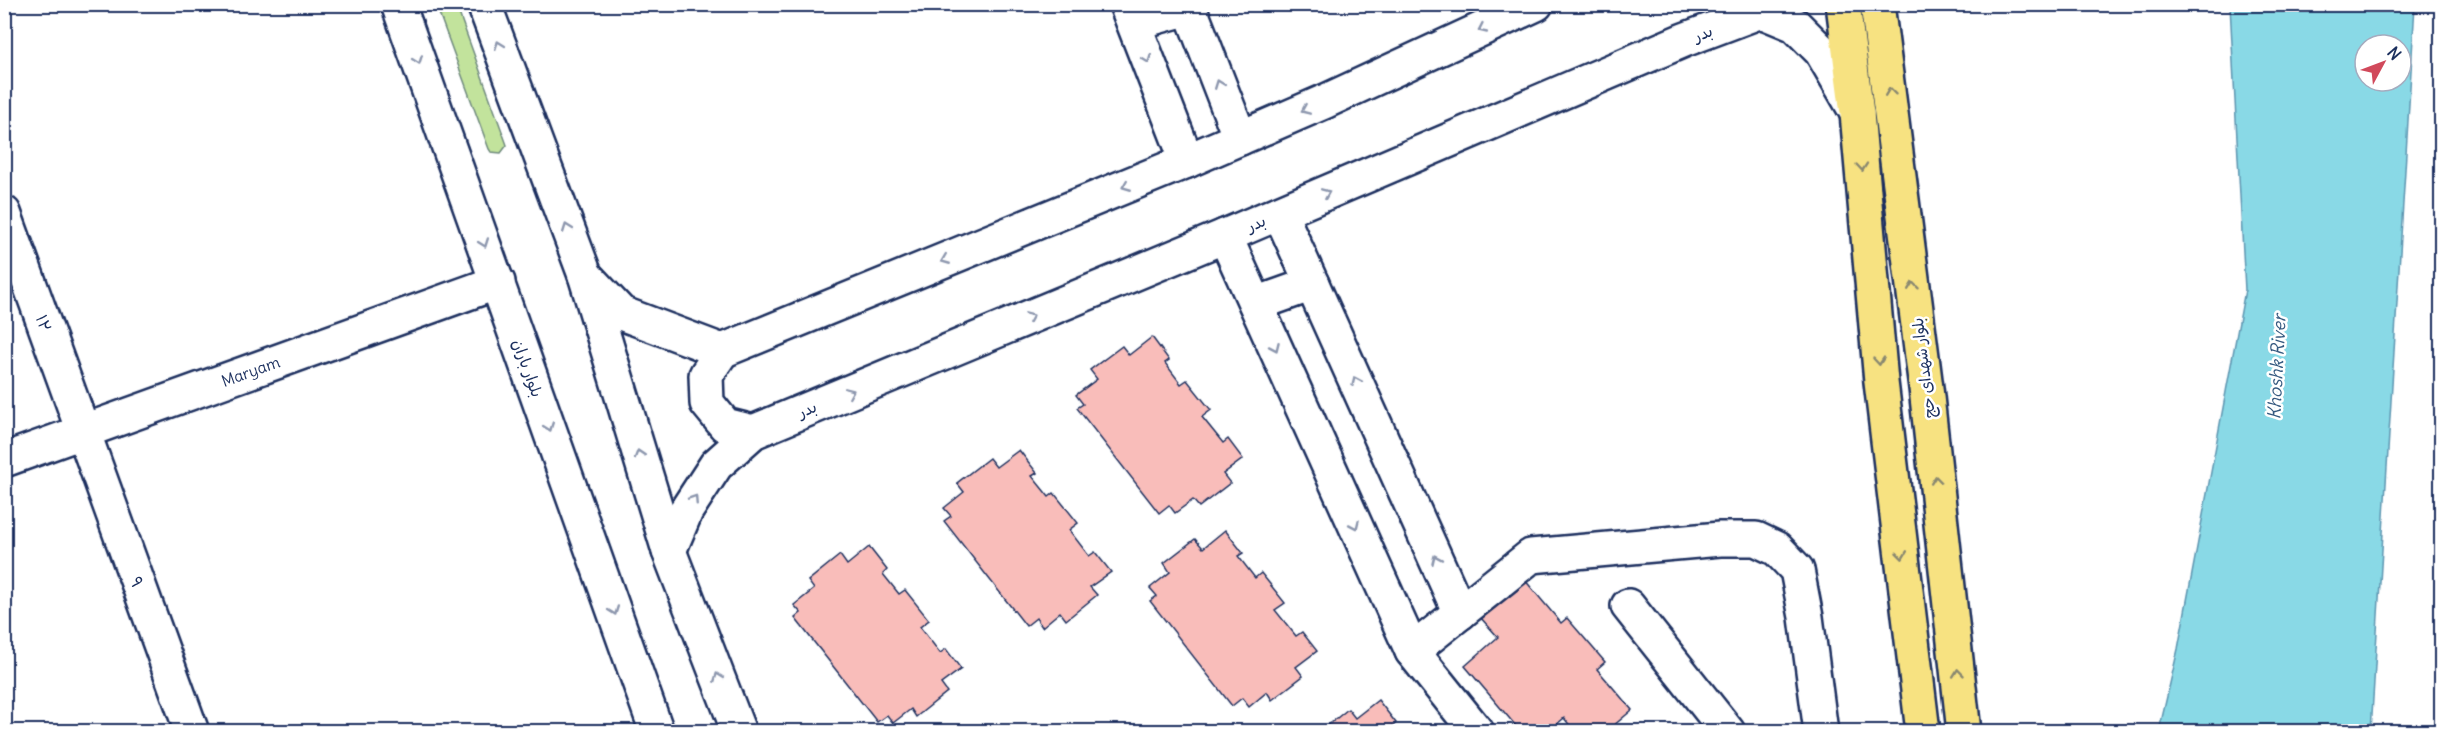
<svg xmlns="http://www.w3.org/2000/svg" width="2446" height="736" font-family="Delius,'Playpen Sans Arabic',sans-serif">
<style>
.green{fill:#c2e39c;stroke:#6e897d;stroke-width:1.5}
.water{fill:#89d9e6;stroke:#5d95b0;stroke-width:1.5;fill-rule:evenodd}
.building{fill:#f9bdba;stroke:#1b2f5e;stroke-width:1.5}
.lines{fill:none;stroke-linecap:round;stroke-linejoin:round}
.minor-casing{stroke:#1b2f5e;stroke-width:38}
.tertiary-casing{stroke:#1b2f5e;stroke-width:38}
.primary-casing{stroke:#1b2f5e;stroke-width:38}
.minor{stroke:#fff;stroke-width:33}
.tertiary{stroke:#fff;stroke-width:33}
.primary{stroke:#f7e281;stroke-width:33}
.oneway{stroke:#8d97ae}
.oneway2{stroke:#898870}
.labels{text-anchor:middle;stroke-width:5;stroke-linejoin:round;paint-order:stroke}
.street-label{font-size:16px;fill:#1b2f5e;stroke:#fff}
.water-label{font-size:18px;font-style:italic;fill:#365a80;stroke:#fff}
</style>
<rect width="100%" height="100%" fill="#fff"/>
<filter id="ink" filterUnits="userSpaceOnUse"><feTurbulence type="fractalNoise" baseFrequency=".0167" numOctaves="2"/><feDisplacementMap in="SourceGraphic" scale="12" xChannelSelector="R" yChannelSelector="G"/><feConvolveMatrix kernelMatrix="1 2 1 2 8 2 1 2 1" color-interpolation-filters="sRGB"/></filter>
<g filter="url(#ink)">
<path class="green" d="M436,5H456L507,145L501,153L491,152L489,149Z"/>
<path class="water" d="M2230,5H2415L2371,731H2159L2178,649L2245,290ZM2365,45H2401V81H2365Z"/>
<g class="building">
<path d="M1152,337L1169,360L1165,363L1181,384L1187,380L1211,410L1202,417L1223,443L1228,439L1243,459L1223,474L1230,483L1199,507L1193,500L1175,513L1169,505L1159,513L1077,408L1083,404L1076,395L1097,379L1090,370L1122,346L1129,355Z"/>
<path d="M1019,450L1037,473L1032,476L1049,497L1054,493L1078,523L1069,530L1089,556L1095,552L1111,572L1090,587L1097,595L1066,620L1060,612L1042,627L1036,618L1026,626L944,521L951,516L944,508L964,492L957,483L989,458L996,467Z"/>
<path d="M1225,530L1243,553L1238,556L1255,578L1261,573L1285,603L1275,610L1296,636L1302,632L1317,651L1296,667L1303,676L1272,700L1267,692L1249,707L1242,698L1232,706L1150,601L1157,596L1150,588L1170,572L1164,563L1195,539L1203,548Z"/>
<path d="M869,547L887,570L883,574L899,594L905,590L929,620L920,627L940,653L946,649L961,669L941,684L947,692L916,717L911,709L893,723L887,715L877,722L795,618L801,613L794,605L814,589L808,581L840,555L847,565Z"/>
<path d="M1524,579L1561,623L1567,618L1605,662L1597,669L1632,710L1606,732H1575L1564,718L1548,732H1521L1465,666L1498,637L1480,617Z"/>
<path d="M1378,700L1396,723L1392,727L1396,732H1320L1348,709L1355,718Z"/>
</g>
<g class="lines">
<defs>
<g id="minor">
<path d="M1126,4L1187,161"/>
<path d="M1188,4L1240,138"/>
<path d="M1134,23L1189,8"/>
<path d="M4,213L192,732"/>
<path d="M1280,213L1460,613"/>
<path d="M1225,236L1412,651"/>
<path d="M1256,304L1312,284"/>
<path d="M1628,606L1728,732"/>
<path d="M1477,732L1412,651L1531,556L1720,539H1756L1777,549L1797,570L1806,617L1821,732"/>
</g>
<g id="tertiary">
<path d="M398,4L657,732"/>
<path d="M484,4L585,275L669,551L739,732"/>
<path d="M585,275L621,313L722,351L1187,161L1326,101L1536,4"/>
<path d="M722,351L706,375L707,403L725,425L753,432"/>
<path id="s1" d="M4,460L498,282"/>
<path d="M669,551L686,511L716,465L753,432L1225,236L1684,40L1761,11L1795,25L1821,51L1857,113"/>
</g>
<g id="primary">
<path d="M1843,4L1857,113L1881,382L1923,732"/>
<path d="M1877,4L1926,388L1964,732"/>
</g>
</defs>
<use href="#minor" class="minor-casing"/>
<use href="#tertiary" class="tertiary-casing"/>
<use href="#primary" class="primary-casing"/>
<use href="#minor" class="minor"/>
<use href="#tertiary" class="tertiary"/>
<use href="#primary" class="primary"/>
</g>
<defs><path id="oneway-chevron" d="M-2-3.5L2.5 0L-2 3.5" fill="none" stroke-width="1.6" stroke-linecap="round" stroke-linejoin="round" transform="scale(1.5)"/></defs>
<g class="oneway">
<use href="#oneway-chevron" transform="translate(1482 29) rotate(155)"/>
<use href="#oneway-chevron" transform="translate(499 45) rotate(-110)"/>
<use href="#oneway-chevron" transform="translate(1147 59) rotate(69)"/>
<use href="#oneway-chevron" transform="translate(418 60) rotate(70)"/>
<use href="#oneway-chevron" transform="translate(1219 84) rotate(-111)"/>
<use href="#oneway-chevron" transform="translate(1305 110) rotate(157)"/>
<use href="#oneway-chevron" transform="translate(1126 186) rotate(158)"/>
<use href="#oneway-chevron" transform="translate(1326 193) rotate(-23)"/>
<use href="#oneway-chevron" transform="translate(567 228) rotate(-110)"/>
<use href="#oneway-chevron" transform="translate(484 243) rotate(70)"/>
<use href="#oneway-chevron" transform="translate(945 260) rotate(158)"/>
<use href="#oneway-chevron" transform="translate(1030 317) rotate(-23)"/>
<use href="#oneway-chevron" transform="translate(1275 347) rotate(66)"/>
<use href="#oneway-chevron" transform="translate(1356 381) rotate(-114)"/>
<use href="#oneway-chevron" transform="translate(850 392) rotate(-23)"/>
<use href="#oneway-chevron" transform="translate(549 427) rotate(70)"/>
<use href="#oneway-chevron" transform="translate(639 454) rotate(-107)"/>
<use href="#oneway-chevron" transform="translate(694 499) rotate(-57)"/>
<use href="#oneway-chevron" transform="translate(1355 525) rotate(66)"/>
<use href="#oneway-chevron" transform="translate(1436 559) rotate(-114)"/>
<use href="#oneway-chevron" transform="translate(614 611) rotate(70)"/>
<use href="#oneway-chevron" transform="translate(718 677) rotate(-111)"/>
</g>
<g class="oneway2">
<use href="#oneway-chevron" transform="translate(1890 92) rotate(-97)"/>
<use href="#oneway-chevron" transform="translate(1862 167) rotate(85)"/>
<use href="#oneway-chevron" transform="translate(1913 286) rotate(-97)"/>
<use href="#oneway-chevron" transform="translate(1879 361) rotate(85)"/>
<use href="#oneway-chevron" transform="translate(1936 480) rotate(-96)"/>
<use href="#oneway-chevron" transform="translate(1902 555) rotate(83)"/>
<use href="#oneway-chevron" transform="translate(1958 673) rotate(-96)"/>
</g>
</g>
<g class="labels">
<g class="street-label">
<text transform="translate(1703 33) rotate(-21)" y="6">بدر</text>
<text transform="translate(1256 223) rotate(-23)" y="6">بدر</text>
<text transform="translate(44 323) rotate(70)" y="6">۱۲</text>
<text transform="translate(528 368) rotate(70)" y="6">بلوار باران</text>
<text transform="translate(1923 368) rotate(-97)" y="6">بلوار شهدای حج</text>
<text dy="6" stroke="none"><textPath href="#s1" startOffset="262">Maryam</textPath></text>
<text transform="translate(807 409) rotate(-23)" y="6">بدر</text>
<text transform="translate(137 582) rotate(70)" y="6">۹</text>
</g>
<g class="water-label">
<text transform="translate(2277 367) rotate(-87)" y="6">Khoshk River</text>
</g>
</g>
<rect width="2446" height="736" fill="none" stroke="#fff" stroke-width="24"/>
<rect x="12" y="12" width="2422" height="712" fill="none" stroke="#1b2f5e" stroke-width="2" filter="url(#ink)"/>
<g transform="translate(2383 63) rotate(49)"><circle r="28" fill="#ffffff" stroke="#a4acbf" stroke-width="1.5"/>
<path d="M0-4.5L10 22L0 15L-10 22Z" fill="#d1495b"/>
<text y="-9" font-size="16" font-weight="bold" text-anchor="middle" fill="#1b2f5e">N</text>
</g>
</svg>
